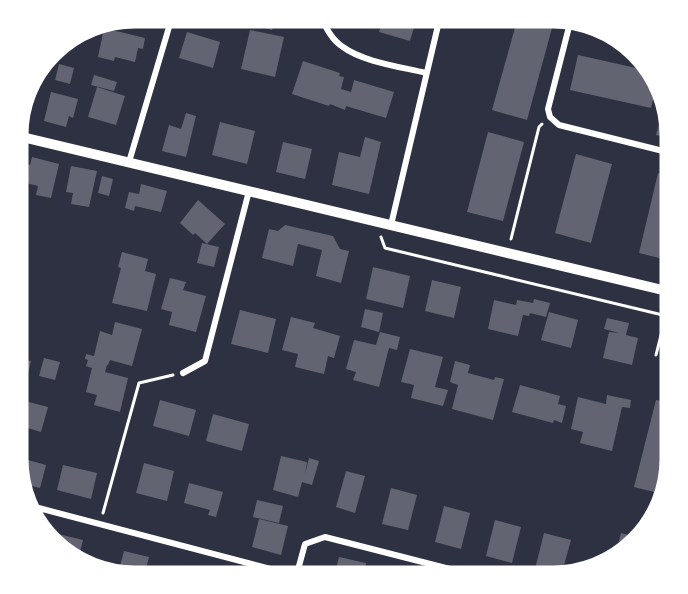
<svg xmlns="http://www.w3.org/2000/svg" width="688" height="594" font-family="Helvetica,sans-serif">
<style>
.building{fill:#626471}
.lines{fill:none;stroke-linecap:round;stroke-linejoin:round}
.path{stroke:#fff;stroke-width:3}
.minor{stroke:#fff;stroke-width:6}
.tertiary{stroke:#fff;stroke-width:10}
.rim{fill:none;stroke:#fff;stroke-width:3}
</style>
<rect width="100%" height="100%" fill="#2d3142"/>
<g class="building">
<path d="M194,17H209L207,25L193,21Z"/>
<path d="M255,17L275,19L272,30L252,25Z"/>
<path d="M384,17H417L410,41L379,32Z"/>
<path d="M518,17H555L527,120L492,110Z"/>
<path d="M104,28L145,38L143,49L138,48L135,62L115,57L114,61L98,57Z"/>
<path d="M250,30L284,37L275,77L241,69Z"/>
<path d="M187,32L220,42L213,68L179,58Z"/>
<path d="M578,55L645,70L655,91L651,108L570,90Z"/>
<path d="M303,61L340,73L339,76L344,77L341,89L351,92L354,80L394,92L386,118L346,106L345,110L330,104L329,106L292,94Z"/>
<path d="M59,64L74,68L70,84L55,80Z"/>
<path d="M94,75L117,82L114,91L91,85Z"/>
<path d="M97,87L125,96L116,125L88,117Z"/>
<path d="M51,92L78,99L73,118L69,116L66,127L44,121Z"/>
<path d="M663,108L671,127V139L656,135Z"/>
<path d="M186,113L196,116L186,157L162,151L169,125L181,129Z"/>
<path d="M220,122L255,131L247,164L212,155Z"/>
<path d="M488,132L524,142L503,221L467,212Z"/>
<path d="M365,137L381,142L369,194L332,185L339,152L360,157Z"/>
<path d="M283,142L312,149L305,179L276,172Z"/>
<path d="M17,153L24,155L22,163L30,165L32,157L59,164L51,198L36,195L38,186L26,183L25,186L17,184Z"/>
<path d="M576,154L612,164L591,243L555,233Z"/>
<path d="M71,166L97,171L89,207L71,204L73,193L66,192Z"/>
<path d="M658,173L671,177V261L639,253Z"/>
<path d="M102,176L113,179L109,196L98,193Z"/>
<path d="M141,184L167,191L161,212L135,206L134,211L125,208L129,192L139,194Z"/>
<path d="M198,200L225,224L207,244L195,233L193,235L180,223Z"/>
<path d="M285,225L333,236L340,249L349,251L341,283L316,276L322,250L298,244L293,266L262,258L269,229L278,231Z"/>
<path d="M202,243L219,247L214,267L197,263Z"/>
<path d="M122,252L148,259L145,271L156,274L147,311L112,303L121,268L118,267Z"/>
<path d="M373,267L410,276L403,308L366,299Z"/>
<path d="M170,278L186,282L183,290L206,296L196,332L169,325L172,312L161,309Z"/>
<path d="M432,280L461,287L454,318L425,311Z"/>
<path d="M534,299L550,303L546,317L530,313L529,316L523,315L518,336L488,329L494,300L516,305L517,300L533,303Z"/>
<path d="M365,309L383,313L379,332L361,327Z"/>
<path d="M240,310L276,319L268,353L231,344Z"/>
<path d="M549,312L578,320L571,348L541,340Z"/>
<path d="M291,317L315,323L313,328L340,336L334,358L328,356L324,374L295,367L298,354L282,350Z"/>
<path d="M607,318L629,323L626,335L638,338L632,365L603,358L609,332L619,333L604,329Z"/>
<path d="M115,322L142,329L132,366L110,360L108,365H107L105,372L128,378L120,412L94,405L97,395L86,392L92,368L86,366L88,360L85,359L86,354L94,356L100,331L112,335Z"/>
<path d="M380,332L400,337L397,350L389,348L379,387L353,380L356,372L346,369L354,340L376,345Z"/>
<path d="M410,349L443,357L435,387L448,390L443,406L411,398L414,385L401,382Z"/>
<path d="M17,358L31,361L26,383L17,380Z"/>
<path d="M44,358L60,362L55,380L39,376Z"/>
<path d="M455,361L470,365L468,373L494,380L495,377L504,379L493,420L452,409L458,385L450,382Z"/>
<path d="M520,385L560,396L558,404L566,406L562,423L554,420L553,423L512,412Z"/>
<path d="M607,395L631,400L630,408L622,407L612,451L580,443L583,432L571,429L578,397L606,404Z"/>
<path d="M17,399L48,407L41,432L17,425Z"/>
<path d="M160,400L196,410L189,436L153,426Z"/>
<path d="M656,400L671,403L672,459L662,505L644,532L654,492L634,487Z"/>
<path d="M213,414L249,424L242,451L206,441Z"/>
<path d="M281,456L307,462L305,474L309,458L319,461L312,485L302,482L298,497L273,490Z"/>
<path d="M17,457L46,465L40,488L24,484L17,467Z"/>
<path d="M144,463L174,471L167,501L136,493Z"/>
<path d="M63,465L97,473L91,499L57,490Z"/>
<path d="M346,471L365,476L355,513L336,507Z"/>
<path d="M189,483L223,492L216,517L208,515L210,510L184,503Z"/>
<path d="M391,488L417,495L408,530L382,524Z"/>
<path d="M257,500L283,506L279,523L253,517Z"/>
<path d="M444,506L470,513L461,549L435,542Z"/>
<path d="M259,519L288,526L281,555L252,547Z"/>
<path d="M495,520L521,527L512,563L486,556Z"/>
<path d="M544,533L571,540L561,576L535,569Z"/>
<path d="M621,533L640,538L637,543L616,552Z"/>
<path d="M58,534L83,540L78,560L55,545Z"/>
<path d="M124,551L149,557L144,577L118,574Z"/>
<path d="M339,557L366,563L363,577H334Z"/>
<path d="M180,566L210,573L208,577H177Z"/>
</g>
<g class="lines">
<g class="path">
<path d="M381,237L385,248L671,317"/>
<path d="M511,239L539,127L542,124"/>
<path d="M656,355L666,315"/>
<path d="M103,513L139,383L173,375"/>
</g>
<g class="minor">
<path d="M321,17C326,28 332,40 343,47C363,62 402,67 426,73"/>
<path d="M571,19L548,109L550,117L559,125L671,153"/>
<path d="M129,162L172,17"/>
<path d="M391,225L440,17"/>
<path d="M183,373L205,361L249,191"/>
<path d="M35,507L297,576"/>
<path d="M296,577L305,544L325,537L481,577"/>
</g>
<path class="tertiary" d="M18,136L671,292"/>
</g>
<path d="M0 0H688V594H0ZM135 27H553A108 108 0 0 1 661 135V459A108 108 0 0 1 553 567H135A108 108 0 0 1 27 459V135A108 108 0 0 1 135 27Z" fill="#fff" fill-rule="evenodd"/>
<path class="rim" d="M135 27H553A108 108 0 0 1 661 135V459A108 108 0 0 1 553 567H135A108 108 0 0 1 27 459V135A108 108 0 0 1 135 27Z"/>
</svg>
